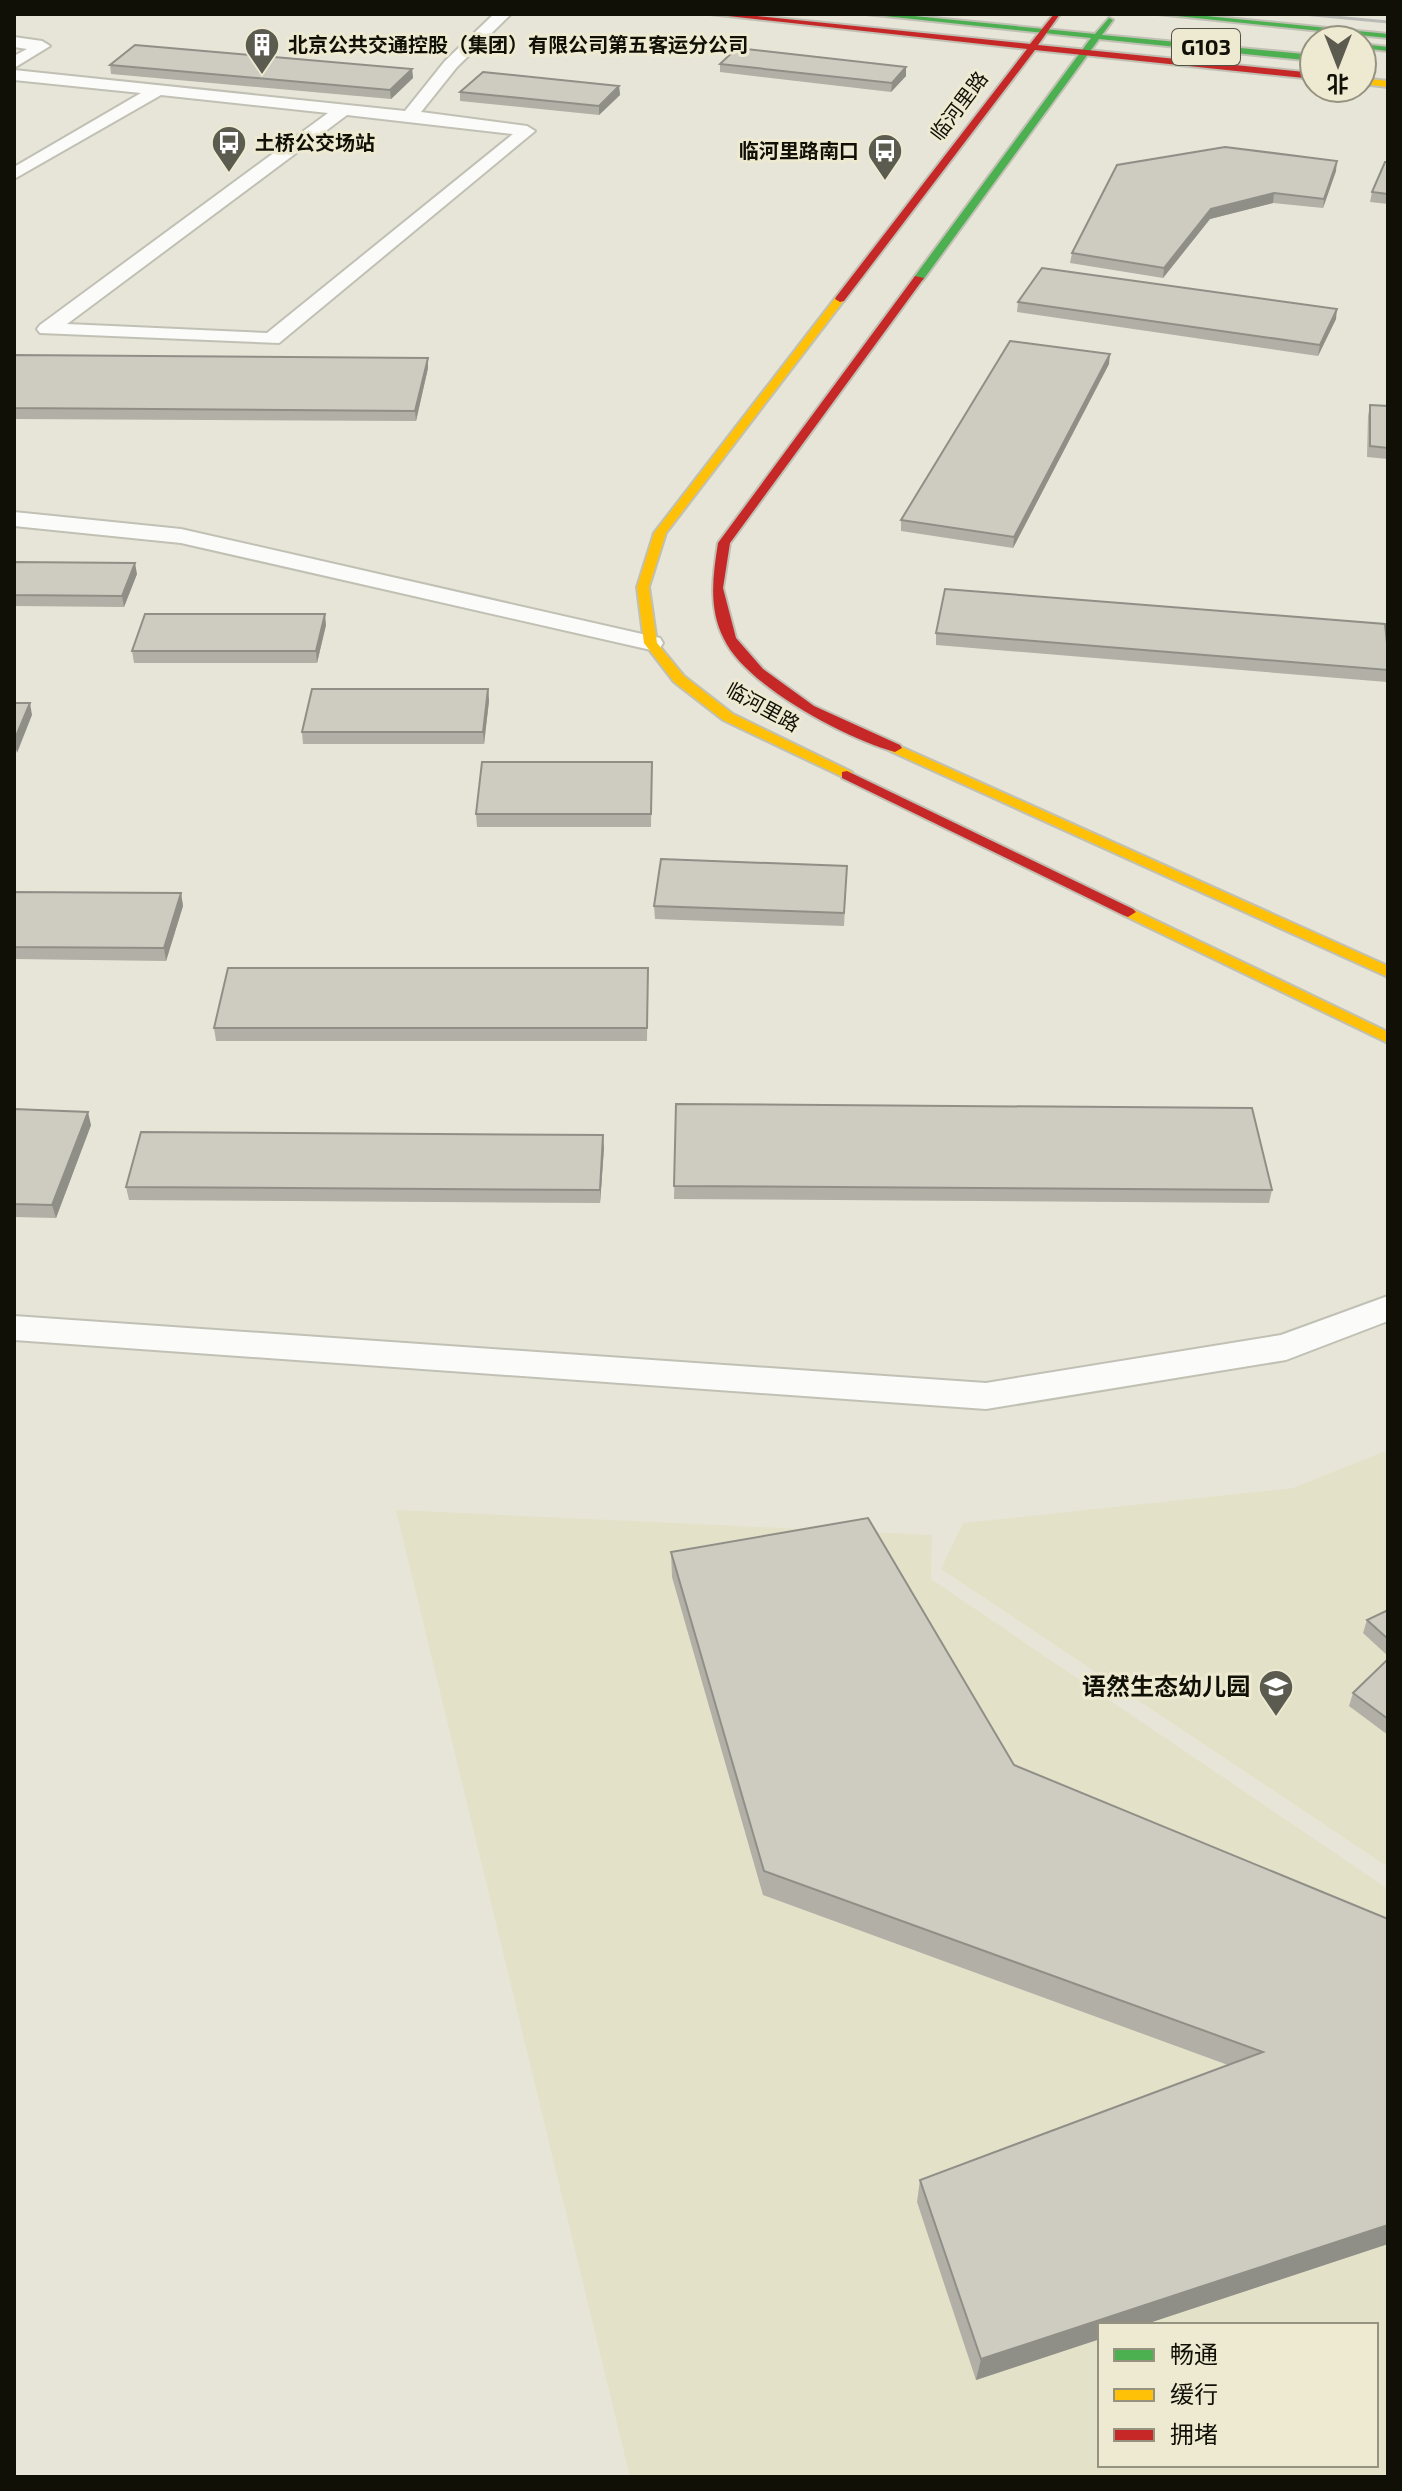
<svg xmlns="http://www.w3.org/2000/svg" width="1402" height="2491" font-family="'Exo 2','Noto Sans SC',sans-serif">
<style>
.built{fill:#e4e1c9;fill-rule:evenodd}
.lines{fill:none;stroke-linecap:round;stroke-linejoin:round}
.lane-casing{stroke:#c1c0b5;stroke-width:4}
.fast-casing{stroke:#c1c0b5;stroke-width:4}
.slow-casing{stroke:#c1c0b5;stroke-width:4}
.jam-casing{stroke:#c1c0b5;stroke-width:4}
.lane{fill:#fbfbf9;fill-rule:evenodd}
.fast{fill:#4caf50;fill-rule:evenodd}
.slow{fill:#ffc107;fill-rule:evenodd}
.jam{fill:#c62828;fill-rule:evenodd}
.rail{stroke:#b9b9b5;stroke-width:3}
.wall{fill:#b1afa6}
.shaded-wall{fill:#908f87}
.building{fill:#ceccc1;stroke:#908f87;stroke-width:2}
.labels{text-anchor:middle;stroke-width:6;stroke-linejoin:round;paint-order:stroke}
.far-poi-label{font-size:20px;font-weight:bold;fill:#111007;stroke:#edead1;text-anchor:start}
.far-street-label{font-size:20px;fill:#111007;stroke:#edead1}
.shield{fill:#edead1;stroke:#535144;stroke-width:2}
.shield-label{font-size:22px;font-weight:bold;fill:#111007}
.poi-label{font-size:24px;font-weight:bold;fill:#111007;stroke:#edead1;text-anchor:end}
</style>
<rect width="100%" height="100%" fill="#e7e5d7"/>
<g class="built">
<path d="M1388,1450V1867L941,1569L963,1523L1293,1488Z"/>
<path d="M396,1510L932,1535L931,1579L1388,1889V2477H630ZM1100,2325H1376V2465H1100Z"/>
</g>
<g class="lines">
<defs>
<g id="lane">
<path d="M494,14H511L457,67L421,112L527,126L535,131L279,343L40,333L37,329L40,325L328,113L161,95L14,179V167L141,93L14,80V70L405,111L445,61ZM347,115L513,134L267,333L67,324Z"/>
<path d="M14,37L42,41L50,46L14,68V56L27,49L14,47Z"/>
<path d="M14,512L181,529L651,636L660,638L663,643L660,648L651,650L181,543L14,526Z"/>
<path d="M1388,1296V1321L1286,1360L986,1409L14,1340V1316L986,1383L1281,1335Z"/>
</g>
<g id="fast">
<path d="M866,14H894L1095,34L1109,18L1113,20L1102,35L1314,55V61L1099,39L923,280L919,281L914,278L915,276L1091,38Z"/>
<path d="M1158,14H1187L1388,34V38Z"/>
<path d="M1362,44L1388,47V51L1362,48Z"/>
</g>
<g id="slow">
<path d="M1362,78L1388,81V87L1362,84Z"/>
<path d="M836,297L845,299L666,533L649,587L657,643L684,676L733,714L852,772V778L847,779L723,720L674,682L644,643L637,587L654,533Z"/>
<path d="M895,744L1388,966V977L890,751L888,748Z"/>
<path d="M1128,907L1388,1032V1043L1123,915V909Z"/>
</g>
<g id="jam">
<path d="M710,14H737L1030,44L1054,14H1060L1038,45L1314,73V79L1035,50L844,301L840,302L835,299L836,297L1027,49Z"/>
<path d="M915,276L924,278L730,543L723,588L736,638L763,669L814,706L900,745L902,748L895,752C847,739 746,686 724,639C708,608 713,575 718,543Z"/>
<path d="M847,771L1133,909L1136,912L1128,917L1123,915L842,778V772Z"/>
</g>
</defs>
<use href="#lane" class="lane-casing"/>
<use href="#fast" class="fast-casing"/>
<use href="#slow" class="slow-casing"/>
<use href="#jam" class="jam-casing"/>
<use href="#lane" class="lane"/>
<use href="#fast" class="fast"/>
<use href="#slow" class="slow"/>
<use href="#jam" class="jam"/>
<path class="rail" d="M1303,14L1388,22"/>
</g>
<g class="wall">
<path d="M720,64L906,76L891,92L720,72Z"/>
<path d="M110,65L412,69L413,78L391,99L111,74Z"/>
<path d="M619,86L620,95L599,115L460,101V92Z"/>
<path d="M1388,162V204L1370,202L1372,192Z"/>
<path d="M1336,171L1323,208L1273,203L1210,219L1163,278L1070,263L1072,253Z"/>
<path d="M1018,302L1336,319L1318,356L1017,312Z"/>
<path d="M14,355L428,368L416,421L14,419Z"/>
<path d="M1109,364L1013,548L901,531V520Z"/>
<path d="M1370,405L1388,406V459L1367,457L1368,416Z"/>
<path d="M14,562L137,574L124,607L14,606Z"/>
<path d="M326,625L317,663H134L132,651Z"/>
<path d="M936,633L1388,670V677L1387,682L936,645Z"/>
<path d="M488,689L489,701L484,744H303L302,732Z"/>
<path d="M652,762L651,827H477L476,814Z"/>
<path d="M847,866L844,926L655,919L654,906Z"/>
<path d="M14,892L181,893L183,906L166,961L14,959Z"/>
<path d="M648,968L647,1041H216L214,1028Z"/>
<path d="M676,1104L1272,1190L1269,1203L674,1199Z"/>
<path d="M14,1109L91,1125L56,1218L14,1217Z"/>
<path d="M604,1148L600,1203L129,1200L126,1187Z"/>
<path d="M671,1552L1014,1765L1388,1919V2244L976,2380L917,2202L920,2180L1228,2065L763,1895L672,1577Z"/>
<path d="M1388,1610V1656L1363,1633L1367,1620Z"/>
<path d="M1388,1659V1735L1349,1706L1353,1693Z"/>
</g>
<g class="shaded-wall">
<path d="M906,67V76L891,92L892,83Z"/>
<path d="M412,69L413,78L391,99L390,90Z"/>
<path d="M619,86L620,95L599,115V106Z"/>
<path d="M1337,161L1336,171L1323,208L1324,199Z"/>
<path d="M1274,193L1273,203L1210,219L1163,278L1164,268L1211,209Z"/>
<path d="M1337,309L1336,319L1318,356L1320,345Z"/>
<path d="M1110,354L1109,364L1013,548L1014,537Z"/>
<path d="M428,358V368L416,421L415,411Z"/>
<path d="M135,563L137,574L124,607L122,596Z"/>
<path d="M325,614L326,625L317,663L316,651Z"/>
<path d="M488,689L489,701L484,744L483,732Z"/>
<path d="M30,703L32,715L17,753L14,741Z"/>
<path d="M181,893L183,906L166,961L164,948Z"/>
<path d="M88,1112L91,1125L56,1218L52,1205Z"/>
<path d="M603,1135L604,1148L600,1203V1190Z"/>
<path d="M1388,2225V2244L1143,2325H1100V2339L976,2380L981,2359Z"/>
</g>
<g class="building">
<path d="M135,45L412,69L390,90L110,65Z"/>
<path d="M737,48L906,67L892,83L720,64Z"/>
<path d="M483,72L619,86L599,106L460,92Z"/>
<path d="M1225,147L1337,161L1324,199L1274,193L1211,209L1164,268L1072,253L1117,165Z"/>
<path d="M1385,162H1388V194L1372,192Z"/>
<path d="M1042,268L1337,309L1320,345L1018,302Z"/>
<path d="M1010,341L1110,354L1014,537L901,520Z"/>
<path d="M14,355L428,358L415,411L14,408Z"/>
<path d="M1370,405L1388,406V448L1370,446Z"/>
<path d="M14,562L135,563L122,596L14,595Z"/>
<path d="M945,589L1385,624L1388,653V670L936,633Z"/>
<path d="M145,614H325L316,651H132Z"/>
<path d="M312,689H488L483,732H302Z"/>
<path d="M14,703H30L14,741Z"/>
<path d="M482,762H652L651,814H476Z"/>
<path d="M661,859L847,866L844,913L654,906Z"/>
<path d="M14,892L181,893L164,948L14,947Z"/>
<path d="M228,968H648L647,1028H214Z"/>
<path d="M676,1104L1252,1108L1272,1190L674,1186Z"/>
<path d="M14,1109L88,1112L52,1205L14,1204Z"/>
<path d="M141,1132L603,1135L600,1190L126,1187Z"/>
<path d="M868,1518L1014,1765L1388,1919V2225L981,2359L920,2180L1263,2052L764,1871L671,1552Z"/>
<path d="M1388,1610V1639L1367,1620Z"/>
<path d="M1388,1659V1719L1353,1693Z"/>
</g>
<defs>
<symbol id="building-pin" viewBox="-11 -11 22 30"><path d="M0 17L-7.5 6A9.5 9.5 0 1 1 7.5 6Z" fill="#5c5b50" stroke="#edead1"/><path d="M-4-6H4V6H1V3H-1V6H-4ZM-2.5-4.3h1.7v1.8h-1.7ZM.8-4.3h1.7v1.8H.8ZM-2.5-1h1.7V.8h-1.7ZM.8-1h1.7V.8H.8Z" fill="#fff"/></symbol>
<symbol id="bus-pin" viewBox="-11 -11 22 30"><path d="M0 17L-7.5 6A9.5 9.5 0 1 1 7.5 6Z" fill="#5c5b50" stroke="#edead1"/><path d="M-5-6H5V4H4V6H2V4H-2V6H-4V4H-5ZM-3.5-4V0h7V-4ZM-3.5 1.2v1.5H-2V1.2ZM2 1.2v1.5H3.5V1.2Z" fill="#fff"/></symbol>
<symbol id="school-pin" viewBox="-11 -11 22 30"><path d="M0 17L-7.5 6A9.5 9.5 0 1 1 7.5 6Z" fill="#5c5b50" stroke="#edead1"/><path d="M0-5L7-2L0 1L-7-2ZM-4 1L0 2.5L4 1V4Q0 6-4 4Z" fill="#fff"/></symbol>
</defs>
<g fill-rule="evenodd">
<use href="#building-pin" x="242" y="25" width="40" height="54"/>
<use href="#bus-pin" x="209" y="123" width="40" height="54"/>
<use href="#bus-pin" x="865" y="131" width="40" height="54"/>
<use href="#school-pin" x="1256" y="1667" width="40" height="54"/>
</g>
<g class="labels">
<g class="far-poi-label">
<text x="288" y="52">北京公共交通控股（集团）有限公司第五客运分公司</text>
<text x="255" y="150">土桥公交场站</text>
<text x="859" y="158" text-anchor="end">临河里路南口</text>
</g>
<g class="far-street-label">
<text transform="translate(959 106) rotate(-53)" y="7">临河里路</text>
<text transform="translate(763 707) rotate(29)" y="7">临河里路</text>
</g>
<rect class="shield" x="1172" y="29" width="68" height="36" rx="6"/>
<g class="shield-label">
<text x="1206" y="55">G103</text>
</g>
<g class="poi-label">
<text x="1250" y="1695">语然生态幼儿园</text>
</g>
</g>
<rect width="1402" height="2491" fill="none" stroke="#111007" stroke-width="32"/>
<rect x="1098" y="2323" width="280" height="144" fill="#edead1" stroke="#959380" stroke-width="2"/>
<rect x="1114" y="2349" width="40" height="12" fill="#4caf50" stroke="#959380" stroke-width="2"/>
<text x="1170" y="2363" font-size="24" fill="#111007">畅通</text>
<rect x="1114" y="2389" width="40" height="12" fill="#ffc107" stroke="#959380" stroke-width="2"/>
<text x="1170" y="2403" font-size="24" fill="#111007">缓行</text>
<rect x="1114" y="2429" width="40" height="12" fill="#c62828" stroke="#959380" stroke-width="2"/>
<text x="1170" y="2443" font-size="24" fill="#111007">拥堵</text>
<g transform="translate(1338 64) rotate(180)"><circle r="38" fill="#edead1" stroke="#959380" stroke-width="2"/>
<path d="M0-6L14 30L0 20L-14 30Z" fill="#5c5b50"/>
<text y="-12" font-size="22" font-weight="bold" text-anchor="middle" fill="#111007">北</text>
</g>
</svg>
